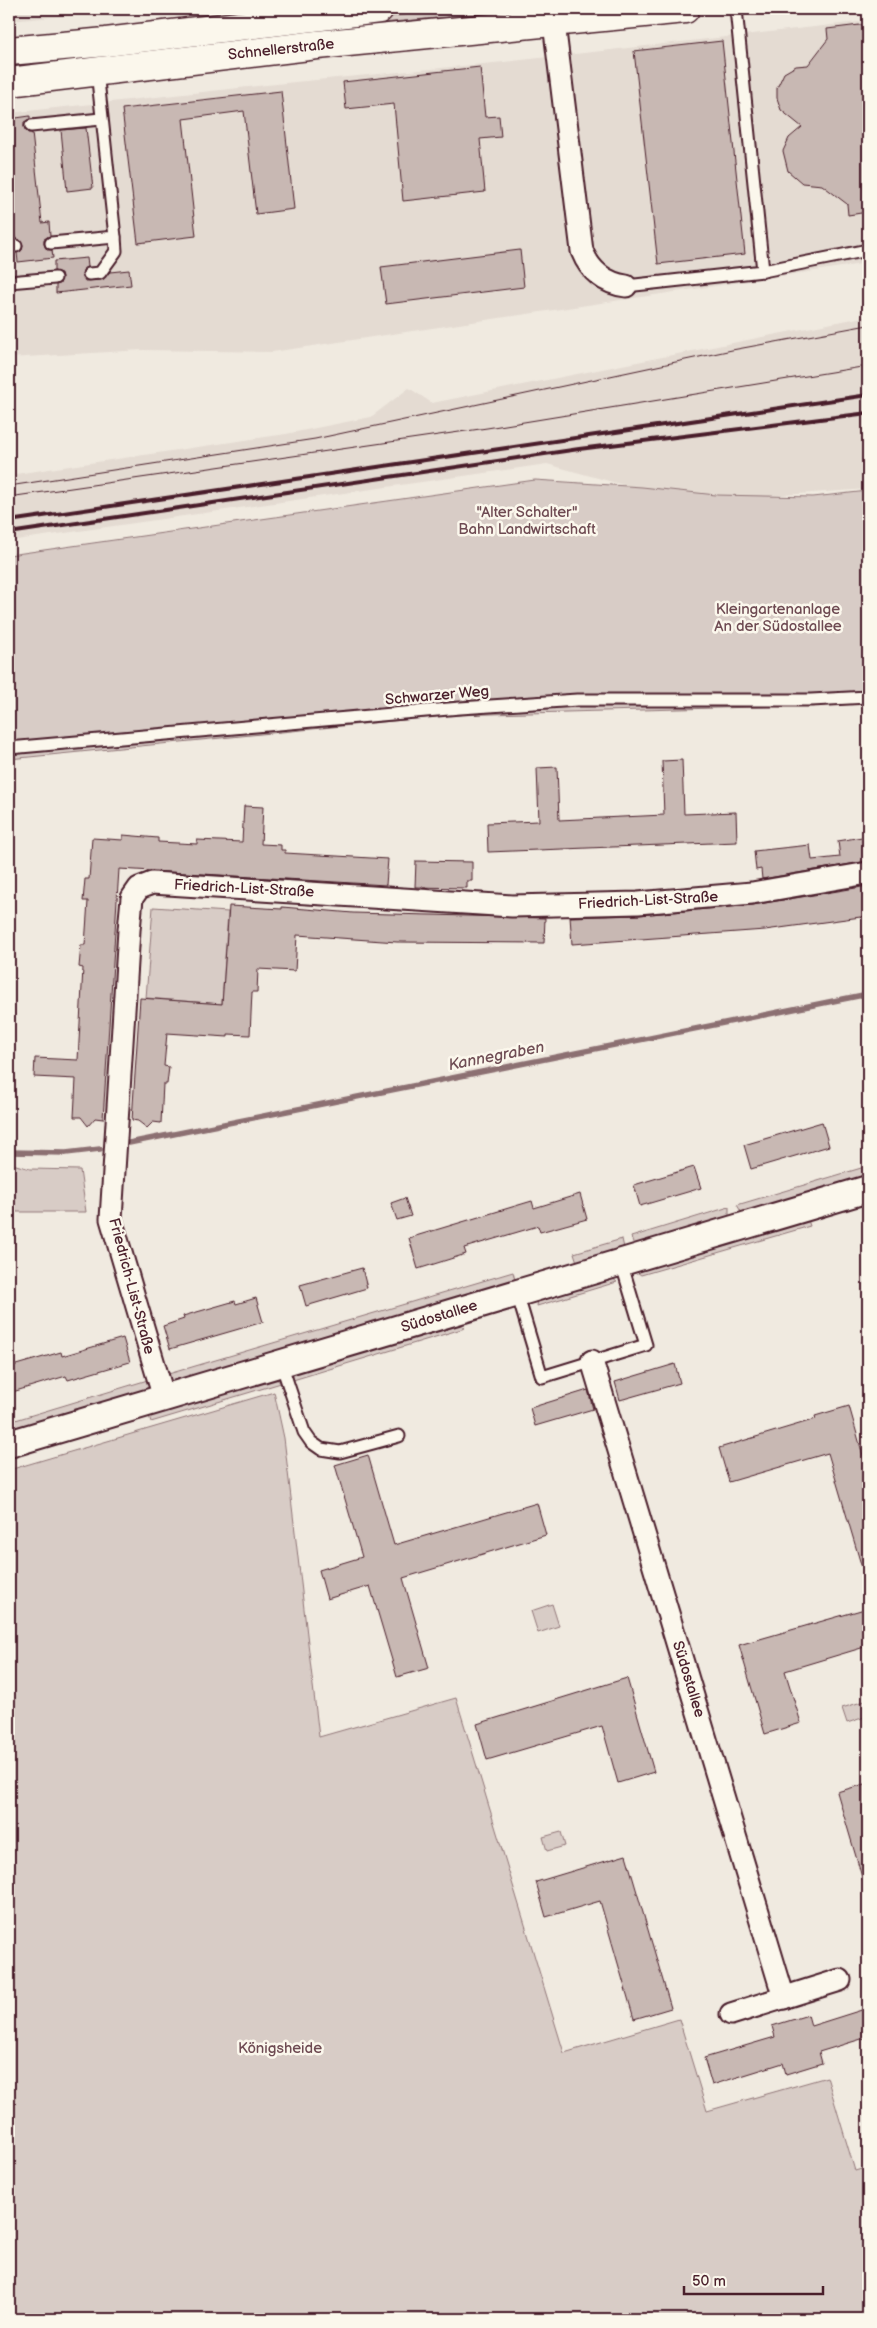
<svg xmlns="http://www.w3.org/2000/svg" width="877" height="2328" font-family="'Balsamiq Sans',sans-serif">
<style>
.built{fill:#e4dbd2}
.green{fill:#d8ccc6;stroke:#917678}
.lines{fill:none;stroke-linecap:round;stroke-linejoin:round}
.stream{stroke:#8c6f72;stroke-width:5.5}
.building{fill:#c8b8b3;stroke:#4a1f2b}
.service-casing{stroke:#4a1f2b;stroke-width:15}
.minor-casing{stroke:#4a1f2b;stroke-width:25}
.tertiary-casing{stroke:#4a1f2b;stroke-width:30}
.primary-casing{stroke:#4a1f2b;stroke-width:31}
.service{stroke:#fbf7ec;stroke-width:11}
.minor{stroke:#fbf7ec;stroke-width:21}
.tertiary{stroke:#fbf7ec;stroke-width:26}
.primary{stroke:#fbf7ec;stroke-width:28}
.tram{stroke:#4a1f2b;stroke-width:1}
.rail{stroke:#4a1f2b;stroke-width:4}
.labels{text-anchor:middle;stroke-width:5;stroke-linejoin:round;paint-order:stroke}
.street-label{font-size:15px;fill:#4a1f2b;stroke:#fbf7ec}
.park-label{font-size:15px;fill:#6e4a52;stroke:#fbf7ec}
.water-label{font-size:16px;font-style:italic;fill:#704e55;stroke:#fbf7ec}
</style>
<rect width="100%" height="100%" fill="#f0eae0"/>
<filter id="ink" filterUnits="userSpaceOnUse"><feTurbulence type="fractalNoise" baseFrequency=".02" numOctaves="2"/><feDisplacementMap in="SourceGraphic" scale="10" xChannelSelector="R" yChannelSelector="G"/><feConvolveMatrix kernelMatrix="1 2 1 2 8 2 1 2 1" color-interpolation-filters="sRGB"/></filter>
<g filter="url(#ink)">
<g class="built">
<path d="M9,9H75V15L9,21Z"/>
<path d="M868,21V263L272,352L142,350L9,358V113L295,82L504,62Z"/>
<path d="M868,316V489L685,502L547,464L9,541V475L286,434L371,417L409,388L432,403Z"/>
</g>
<g class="green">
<path d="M451,9H511L512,11L392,22L9,70V64Z"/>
<path d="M535,480L642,487L716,495L813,497L868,491V704L453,715L9,759V555Z"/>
<path d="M153,907L228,912L222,1004L146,998Z"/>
<path d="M9,1163L30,1169L80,1170L86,1212H9Z"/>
<path d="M868,1166V1175L742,1213L737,1205Z"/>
<path d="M729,1207V1217L634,1245L631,1237Z"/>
<path d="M808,1220L810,1226L641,1275L635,1271Z"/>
<path d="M622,1239L624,1248L577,1262L574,1253Z"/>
<path d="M513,1272L515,1280L170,1383L165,1375Z"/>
<path d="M612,1278L617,1282L537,1306L538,1300Z"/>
<path d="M459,1323L465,1328L293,1380V1373Z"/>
<path d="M275,1378L281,1383L151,1422L149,1416Z"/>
<path d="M151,1379L152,1385L148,1389L9,1431V1422Z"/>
<path d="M274,1392L284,1438L319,1737L456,1698L564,2053L679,2019L707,2111L827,2077L855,2171L868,2167V2319H9V1470Z"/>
<path d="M552,1604L559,1626L538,1633L531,1611Z"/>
<path d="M868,1700V1716L847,1723L842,1708Z"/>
<path d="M561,1832L565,1846L547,1851L543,1837Z"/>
</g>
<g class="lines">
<g class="stream">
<path d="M129,1143L868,994"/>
<path d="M9,1152L66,1153L100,1149"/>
</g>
</g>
<g class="building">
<path d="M868,24V212L848,215L847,204L822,185L802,183L788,171L783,151L789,138L802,127L781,110L777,98V88L784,73L796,66L808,65L828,39L827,29Z"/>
<path d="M722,41L745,254L658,264L634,51Z"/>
<path d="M480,67L485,117L499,116L501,137L480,139L485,192L403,201L394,104L346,109L343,82Z"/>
<path d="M281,91L294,209L256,214L244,111L183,119L196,236L138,243L122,109Z"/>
<path d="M30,116V119L24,122V127L28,133H32L42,223L49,222L50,236L44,239V244L47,250H52L53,258L18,262L17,253L22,250L23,246L20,240L15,238L13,226L9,185V119Z"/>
<path d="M86,128L93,188L67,191L61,130Z"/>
<path d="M520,250L524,287L386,304L381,267Z"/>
<path d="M87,258L88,267L84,268L82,274L85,281L101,280L110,272L129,270L131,285L56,293V285L60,284L62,278L61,273L54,271V261Z"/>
<path d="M682,760L684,814L736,812L737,842L488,852L487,823L539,821L537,768L557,767L559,820L664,815L662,761Z"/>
<path d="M244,806L263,807L261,844L281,845V850H285V853L388,859L386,885L119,869L103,1119L95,1118L88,1126L81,1117H74L76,1079L34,1077L35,1058L78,1060L83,968L79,967L81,945H85L88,901H83L85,879H89L92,838L123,840V835L158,838V842L197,844V840L242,842Z"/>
<path d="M868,836V861L762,879L761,869L756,870L754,851L810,845L812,860L840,857L838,841Z"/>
<path d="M416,861L472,862V881H467V888L415,887Z"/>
<path d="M868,886V916L765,930L572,944L570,917L639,915L753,905Z"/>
<path d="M229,906L282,909V907L353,913L545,918L544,943L397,942L297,935L295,971L258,969L257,992H252L250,1035L228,1034V1037L167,1033L164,1066L169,1067L167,1084H163L161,1123L153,1122L147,1128L138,1121L132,1120L140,998L222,1004Z"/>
<path d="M822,1122L829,1146L751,1169L744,1145Z"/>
<path d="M694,1167L701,1188L640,1206L634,1185Z"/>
<path d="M580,1194L587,1219L540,1232L538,1226L464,1248L466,1254L418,1269L409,1238L532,1201L534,1208Z"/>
<path d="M405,1198L411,1216L397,1220L391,1203Z"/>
<path d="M362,1268L367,1288L306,1306L300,1285Z"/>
<path d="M256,1298L263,1322L170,1349L163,1326L184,1319L183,1316L235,1301L236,1304Z"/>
<path d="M123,1338L130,1362L68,1380L66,1376L9,1393V1367L61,1352L62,1356Z"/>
<path d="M675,1364L680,1383L620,1400L615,1382Z"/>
<path d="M588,1390L593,1409L535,1426L530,1408Z"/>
<path d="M849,1406L868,1473V1578H865L828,1453L729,1482L719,1448L816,1419L815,1416Z"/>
<path d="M368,1455L394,1545L537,1503L546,1535L403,1578L429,1668L397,1677L370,1586L327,1599L319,1570L362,1557L335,1465Z"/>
<path d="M868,1608V1646L785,1671L801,1723L765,1734L739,1645Z"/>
<path d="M627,1678L654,1772L618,1783L602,1726L487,1760L477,1724Z"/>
<path d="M868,1783V1883L864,1884L837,1792Z"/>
<path d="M626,1855L671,2008L634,2019L600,1901L546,1917L536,1882Z"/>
<path d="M868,2008V2037L819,2052L822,2063L786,2074L783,2063L712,2085L704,2058L775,2037L772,2026L808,2015L811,2026Z"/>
</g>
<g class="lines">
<defs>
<g id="service">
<path d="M31,126L101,119"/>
<path d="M51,243L115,237L97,71"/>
<path d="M9,246H16"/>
<path d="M763,271L868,250"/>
<path d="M89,274L100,273L116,251L115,237"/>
<path d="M9,282L55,278"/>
<path d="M626,286L763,271L736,9"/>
<path d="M9,748L460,708L577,700H811L868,697"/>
<path d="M517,1293L542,1377L646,1345L621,1262"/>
<path d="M281,1363L304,1432L311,1442L321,1449L340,1452L399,1436"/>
</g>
<g id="minor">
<path d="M554,23L582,251C590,271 605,283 626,286"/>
<path d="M592,1361L784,1998"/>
<path d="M164,1398L111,1219L129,930L132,898L139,888L152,883L512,906L638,903L752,893L868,873"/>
<path d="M731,2014L840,1980"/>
</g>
<path id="tertiary" d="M9,1444L868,1189"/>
<g id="primary">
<path d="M9,51L106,42L379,9"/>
<path d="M9,82L317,45L685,9"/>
</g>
</defs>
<use href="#service" class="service-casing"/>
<use href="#minor" class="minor-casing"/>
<use href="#tertiary" class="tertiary-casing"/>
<use href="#primary" class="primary-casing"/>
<use href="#service" class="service"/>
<use href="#minor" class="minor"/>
<use href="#tertiary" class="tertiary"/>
<use href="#primary" class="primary"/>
<g class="tram">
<path d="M9,486L315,439L732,350L868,325"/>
<path d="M9,497L487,428L868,366"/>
</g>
<g class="rail">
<path d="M9,521L868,395"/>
<path d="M9,533L579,449L868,413"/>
</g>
</g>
</g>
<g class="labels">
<g class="street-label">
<text transform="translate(281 49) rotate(-6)" y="5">Schnellerstraße</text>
<text transform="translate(437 695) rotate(-5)" y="5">Schwarzer Weg</text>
<text transform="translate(244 888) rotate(3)" y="5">Friedrich-List-Straße</text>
<text transform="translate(648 900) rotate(-3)" y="5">Friedrich-List-Straße</text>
<text transform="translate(132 1286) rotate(75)" y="5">Friedrich-List-Straße</text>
<text transform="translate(439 1316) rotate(-17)" y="5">Südostallee</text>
<text transform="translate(689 1679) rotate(73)" y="5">Südostallee</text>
</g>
<g class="park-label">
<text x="527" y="517">"Alter Schalter"<tspan x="527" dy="17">Bahn Landwirtschaft</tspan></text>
<text x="778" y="614">Kleingartenanlage<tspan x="778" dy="17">An der Südostallee</tspan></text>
<text x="280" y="2053">Königsheide</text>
</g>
<g class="water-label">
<text transform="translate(496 1055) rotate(-11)" y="6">Kannegraben</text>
</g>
</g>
<rect width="877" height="2328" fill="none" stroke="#fbf7ec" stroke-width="30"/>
<rect x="15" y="15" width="847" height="2298" fill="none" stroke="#4a1f2b" stroke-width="2" filter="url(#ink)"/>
<path d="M684 2286v8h139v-8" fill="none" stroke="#4a1f2b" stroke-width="2.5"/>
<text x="692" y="2286" font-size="15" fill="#4a1f2b" stroke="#fbf7ec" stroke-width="4" paint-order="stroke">50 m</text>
</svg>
